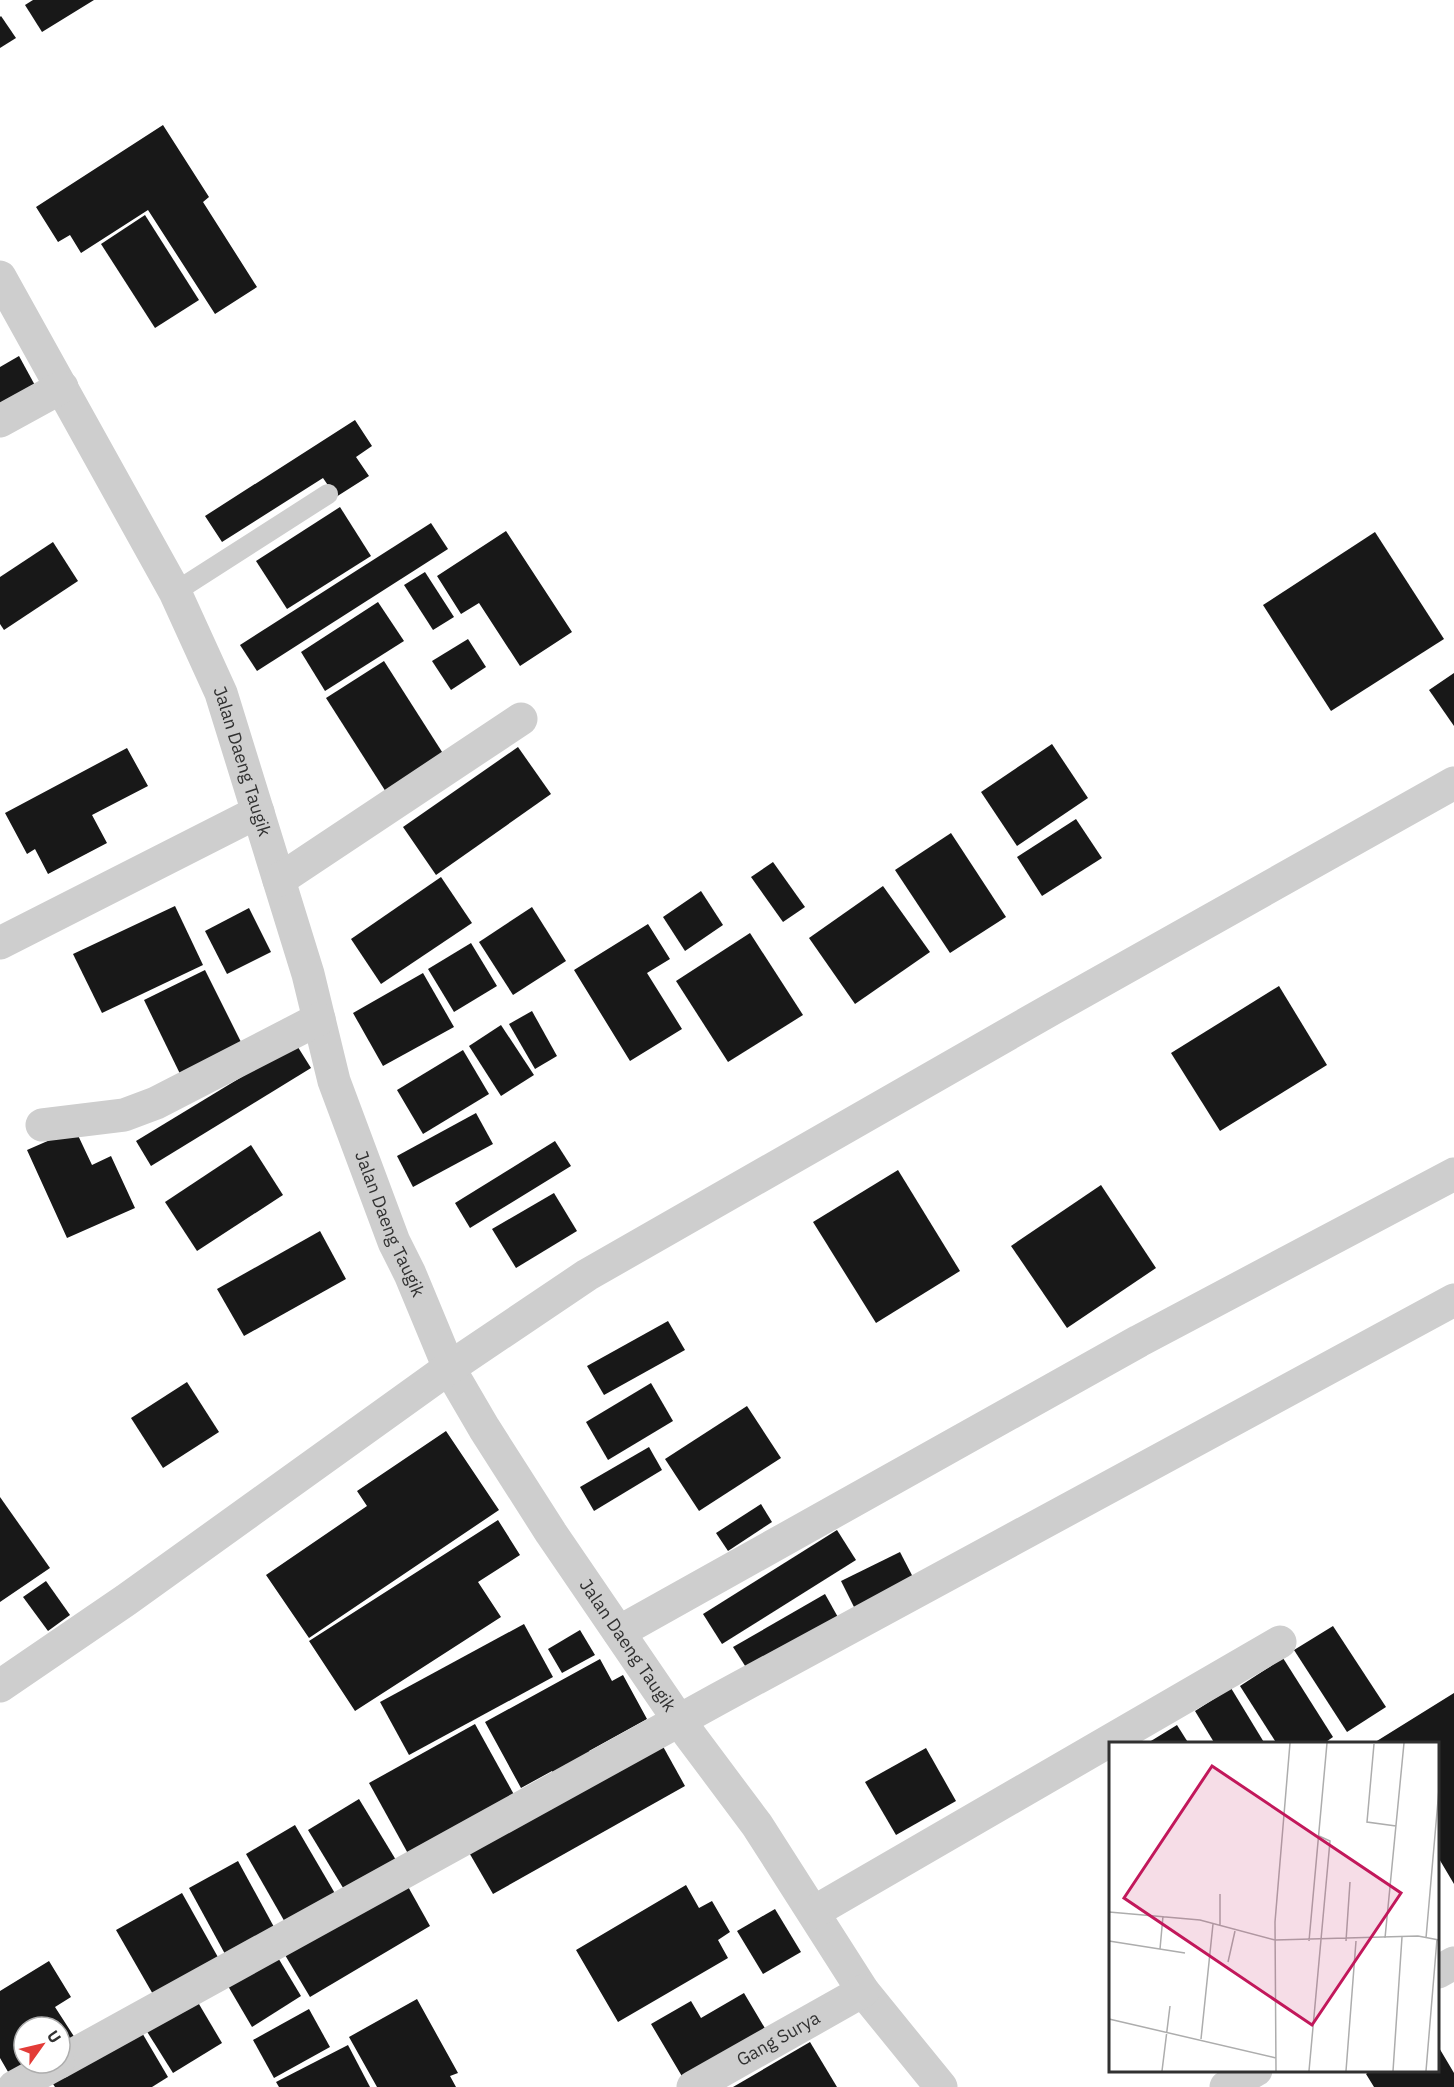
<svg xmlns="http://www.w3.org/2000/svg" width="1454" height="2087" font-family="'IBM Plex Sans',sans-serif">
<style>
.building{fill:#181818}
.lines{fill:none;stroke-linecap:round;stroke-linejoin:round}
.lane{stroke:#cecece;stroke-width:20}
.street{stroke:#cecece;stroke-width:33}
.labels{text-anchor:middle;stroke-width:6;stroke-linejoin:round;paint-order:stroke}
.street-label{font-size:18px;fill:#313131;stroke:#fff}
.inset-road{fill:none;stroke:#adadad;stroke-width:1.5}
.view{fill:#c2185b;fill-opacity:0.15;stroke:#c2185b;stroke-width:3}
.inset-edge{fill:none;stroke:#313131;stroke-width:3}
</style>
<rect width="100%" height="100%" fill="#fff"/>
<g class="building">
<path d="M33,0H94L42,32L25,5Z"/>
<path d="M1,16L16,38L0,48V17Z"/>
<path d="M163,125L209,197L203,202L257,287L215,314L148,210L81,253L70,235L58,242L36,207Z"/>
<path d="M145,215L199,300L155,328L101,244Z"/>
<path d="M19,356L37,389L0,409V367Z"/>
<path d="M355,420L372,446L356,457L369,476L336,497L323,478L222,542L205,516Z"/>
<path d="M340,507L371,556L287,609L256,561Z"/>
<path d="M431,523L448,549L257,671L240,645Z"/>
<path d="M506,531L572,632L520,666L479,603L461,614L437,576Z"/>
<path d="M1375,532L1444,639L1331,711L1263,605Z"/>
<path d="M53,542L78,581L4,630L0,624V577Z"/>
<path d="M425,572L454,617L433,630L404,585Z"/>
<path d="M378,602L404,641L325,691L301,652Z"/>
<path d="M468,639L486,667L451,690L432,661Z"/>
<path d="M384,661L444,755L386,792L326,698Z"/>
<path d="M1454,673V726L1429,690Z"/>
<path d="M1052,744L1088,798L1017,846L981,792Z"/>
<path d="M518,747L551,794L436,875L403,827Z"/>
<path d="M127,748L148,786L92,815L107,843L48,874L35,849L27,854L5,813Z"/>
<path d="M1076,819L1102,858L1042,896L1017,857Z"/>
<path d="M951,833L1006,917L950,953L895,870Z"/>
<path d="M773,862L805,907L783,922L751,877Z"/>
<path d="M441,877L472,923L381,984L351,939Z"/>
<path d="M883,886L930,952L855,1004L809,938Z"/>
<path d="M701,891L723,925L685,951L663,917Z"/>
<path d="M175,906L203,965L102,1013L73,954Z"/>
<path d="M532,907L566,961L513,995L479,942Z"/>
<path d="M249,908L271,952L227,974L205,931Z"/>
<path d="M648,924L670,959L647,973L682,1029L630,1061L574,970Z"/>
<path d="M750,933L803,1015L728,1062L676,981Z"/>
<path d="M471,943L497,986L454,1012L428,969Z"/>
<path d="M205,970L246,1052L184,1082L144,1000Z"/>
<path d="M423,973L454,1027L383,1066L353,1013Z"/>
<path d="M1279,986L1327,1065L1220,1131L1171,1053Z"/>
<path d="M532,1011L557,1056L535,1069L509,1024Z"/>
<path d="M501,1025L534,1075L501,1096L469,1046Z"/>
<path d="M296,1044L311,1068L151,1166L136,1141Z"/>
<path d="M463,1050L489,1094L423,1134L397,1090Z"/>
<path d="M476,1113L493,1144L413,1187L397,1156Z"/>
<path d="M75,1129L92,1165L111,1156L135,1208L67,1238L27,1150Z"/>
<path d="M555,1141L571,1166L470,1228L455,1203Z"/>
<path d="M251,1145L283,1195L197,1251L165,1202Z"/>
<path d="M898,1170L960,1271L876,1323L813,1222Z"/>
<path d="M1101,1185L1156,1268L1067,1328L1011,1246Z"/>
<path d="M554,1193L577,1231L516,1268L492,1229Z"/>
<path d="M320,1231L346,1279L244,1336L217,1289Z"/>
<path d="M668,1321L685,1350L604,1395L587,1366Z"/>
<path d="M187,1382L219,1432L163,1468L131,1418Z"/>
<path d="M651,1383L673,1421L608,1460L586,1422Z"/>
<path d="M747,1406L781,1458L699,1511L665,1459Z"/>
<path d="M446,1431L499,1510L309,1638L266,1575L367,1506L357,1491Z"/>
<path d="M649,1447L662,1470L594,1511L580,1487Z"/>
<path d="M0,1497L50,1568L0,1602Z"/>
<path d="M761,1504L772,1522L728,1551L716,1533Z"/>
<path d="M498,1520L520,1555L478,1582L501,1617L355,1711L309,1641Z"/>
<path d="M837,1530L856,1560L722,1644L703,1614Z"/>
<path d="M900,1552L915,1581L856,1611L841,1581Z"/>
<path d="M46,1581L70,1615L48,1631L23,1597Z"/>
<path d="M825,1594L839,1619L749,1672L733,1647Z"/>
<path d="M524,1624L553,1677L409,1755L380,1702Z"/>
<path d="M1333,1626L1386,1707L1347,1732L1294,1650Z"/>
<path d="M580,1630L595,1655L562,1673L548,1649Z"/>
<path d="M1283,1658L1333,1737L1323,1744H1277L1240,1686Z"/>
<path d="M600,1659L612,1681L623,1675L647,1719L589,1751L594,1761L557,1781L552,1771L521,1788L485,1722Z"/>
<path d="M1231,1688L1265,1744H1215L1195,1711Z"/>
<path d="M1454,1693V1884L1438,1857V1744H1372Z"/>
<path d="M475,1724L517,1800L411,1859L369,1783Z"/>
<path d="M1177,1725L1189,1744H1146Z"/>
<path d="M660,1741L685,1786L493,1894L467,1849Z"/>
<path d="M926,1748L956,1801L896,1835L865,1782Z"/>
<path d="M359,1799L399,1865L348,1896L308,1830Z"/>
<path d="M295,1825L340,1902L290,1931L246,1854Z"/>
<path d="M238,1861L274,1927L225,1954L189,1888Z"/>
<path d="M406,1883L430,1926L310,1997L285,1955Z"/>
<path d="M686,1885L699,1908L712,1901L730,1932L718,1940L728,1958L618,2022L576,1950Z"/>
<path d="M182,1893L219,1959L154,1996L116,1930Z"/>
<path d="M775,1909L801,1952L763,1974L737,1931Z"/>
<path d="M277,1956L301,1996L252,2027L228,1986Z"/>
<path d="M49,1961L71,1997L55,2007L75,2038L60,2047V2027H24V2063L11,2077L0,2058V1991Z"/>
<path d="M744,1993L766,2030L683,2078L651,2024L691,2001L701,2018Z"/>
<path d="M196,1999L222,2043L173,2073L146,2030Z"/>
<path d="M417,1999L458,2073L450,2076L456,2087H377L349,2037Z"/>
<path d="M309,2009L330,2047L274,2078L253,2040Z"/>
<path d="M141,2031L168,2077L152,2087H55L53,2084Z"/>
<path d="M810,2042L837,2087H733Z"/>
<path d="M348,2045L370,2087H279L276,2082Z"/>
<path d="M1438,2046L1454,2073V2087H1374L1366,2074L1371,2070H1438Z"/>
</g>
<g class="lines">
<path class="lane" d="M175,592L328,494"/>
<g class="street">
<path id="s1" d="M0,277L175,592L221,693L308,974L334,1081L394,1242L410,1274L449,1368L484,1428L551,1533L680,1722L757,1825L863,1991L941,2087"/>
<path d="M0,421L62,387"/>
<path d="M279,880L521,719"/>
<path d="M0,943L258,812"/>
<path d="M42,1125L124,1115L156,1103L319,1019"/>
<path d="M619,1632L1139,1341L1454,1174"/>
<path d="M0,1686L126,1600L449,1368L587,1275L1052,1009L1454,783"/>
<path d="M814,1912L1280,1642"/>
<path d="M1438,1972L1454,1963"/>
<path d="M60,2062L718,1699L1454,1300"/>
<path d="M14,2087L58,2063"/>
<path id="s2" d="M693,2087L863,1991"/>
<path d="M1226,2087L1256,2070"/>
</g>
</g>
<g class="labels">
<g class="street-label">
<text dy="6" stroke="none"><textPath href="#s1" startOffset="543">Jalan Daeng Taugik</textPath></text>
<text dy="6" stroke="none"><textPath href="#s1" startOffset="1029">Jalan Daeng Taugik</textPath></text>
<text dy="6" stroke="none"><textPath href="#s1" startOffset="1515">Jalan Daeng Taugik</textPath></text>
<text dy="6" stroke="none"><textPath href="#s2" startOffset="98">Gang Surya</textPath></text>
</g>
</g>
<g transform="translate(1109 1742)">
<rect width="330" height="330" fill="#fff"/>
<path class="inset-road" d="M265,2L258,80L287,84M0,170L91,178L166,198L309,194L330,198M111,184V152M276,196L295,1M317,196L330,47M0,199L76,211M200,199L218,1M237,199L241,140M51,207L54,174M119,220L126,189M0,277L167,316M92,297L104,182M53,329L61,264M167,329L166,180L181,1M200,329L221,99L210,94M237,329L247,199M284,329L293,195M317,329L328,197"/>
<path class="view" d="M103,24L292,151L203,283L15,156Z"/>
<rect width="330" height="330" class="inset-edge"/>
</g>
<g transform="translate(42 2045) rotate(56)"><circle r="28" fill="#ffffff" stroke="#adadad" stroke-width="1.5"/>
<path d="M0-4.5L10 22L0 15L-10 22Z" fill="#e33c38"/>
<text y="-9" font-size="16" font-weight="bold" text-anchor="middle" fill="#313131">U</text>
</g>
</svg>
